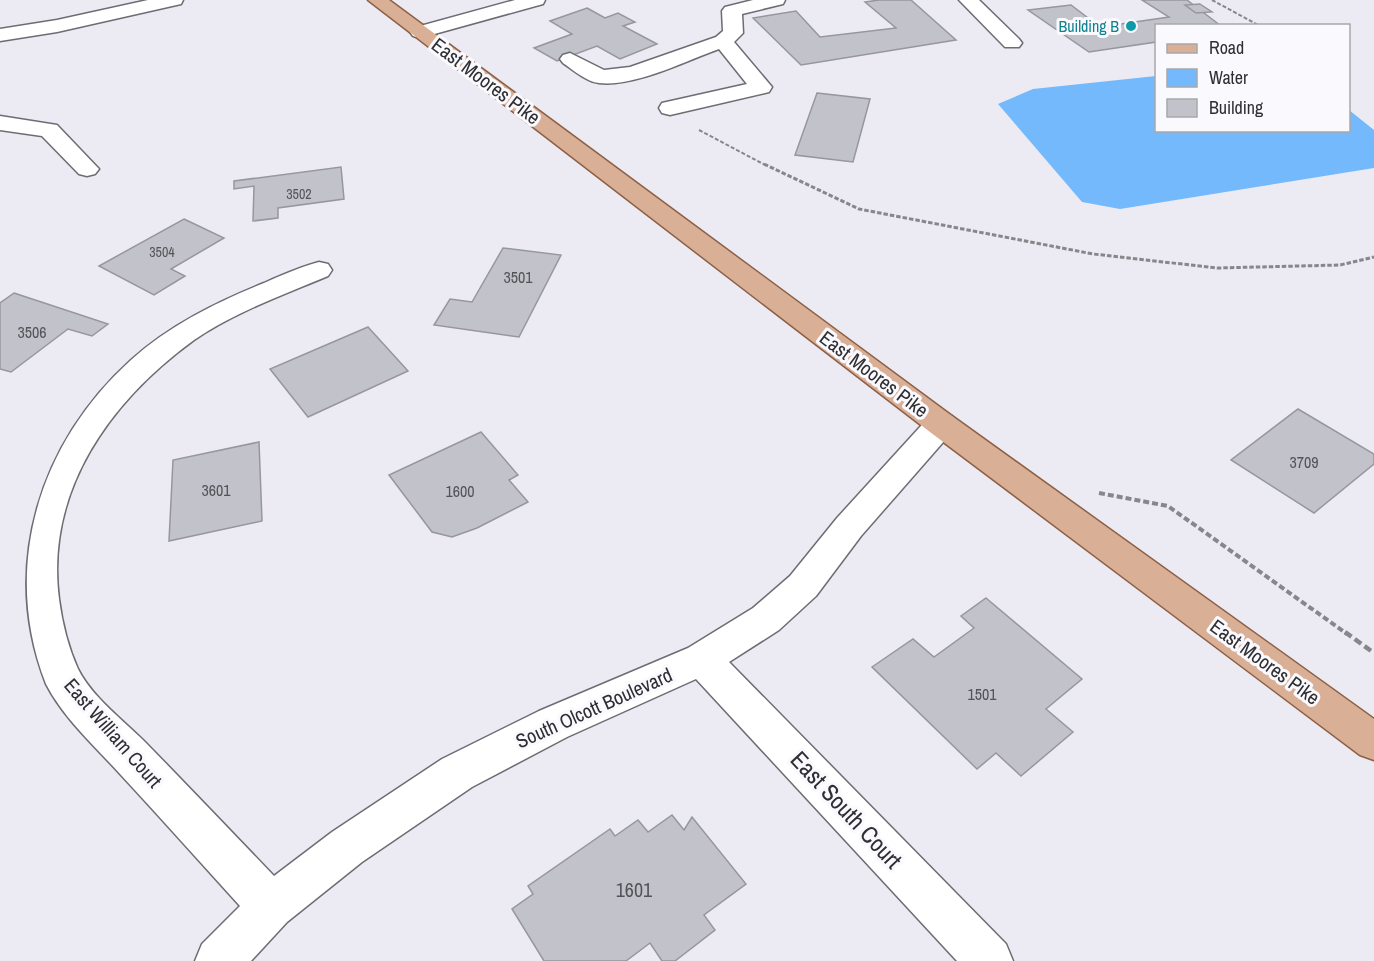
<svg xmlns="http://www.w3.org/2000/svg" width="1374" height="961" font-family="'Archivo Narrow',sans-serif">
<style>
.water{fill:#73b9fc}
.building{fill:#c2c2ca;stroke:#97969e;stroke-width:1.5}
.lines{fill:none;stroke-linecap:round;stroke-linejoin:round}
.minor-casing{stroke:#6c6c73;stroke-width:3}
.major-casing{stroke:#8d6046;stroke-width:3}
.path-far3{stroke:#86868b;stroke-width:2;stroke-dasharray:4 2;stroke-linecap:butt}
.path-far2{stroke:#86868b;stroke-width:3;stroke-dasharray:4.5 2;stroke-linecap:butt}
.path-far1{stroke:#86868b;stroke-width:4;stroke-dasharray:6 3;stroke-linecap:butt}
.path{stroke:#86868b;stroke-width:4.5;stroke-dasharray:8 4;stroke-linecap:butt}
.minor{fill:#fff;fill-rule:evenodd}
.major{fill:#d9af96;fill-rule:evenodd}
.culture-dot{fill:#0f9aa8;stroke:#f9f9fe;stroke-width:2}
.labels{text-anchor:middle;stroke-width:6;stroke-linejoin:round;paint-order:stroke}
.far-number-label{font-size:14px;fill:#545458}
.far-culture-label{font-size:16px;fill:#0d838f;stroke:#f9f9fe;text-anchor:end}
.number-label{font-size:16px;fill:#545458}
.street-label{font-size:20px;fill:#2f2f32;stroke:#f9f9fe}
.near-number-label{font-size:20px;fill:#545458}
.near-street-label{font-size:24px;fill:#2f2f32;stroke:#f9f9fe}
</style>
<rect width="100%" height="100%" fill="#ecebf3"/>
<path class="water" d="M1156,76V130H1348L1349,110L1374,130V168L1120,209L1082,202L998,104L1033,89Z"/>
<g class="building">
<path d="M879,0H911L956,40L801,65L753,18L796,11L820,37L896,28L865,2Z"/>
<path d="M1142,0H1187L1221,26H1156V42L1089,52L1028,10L1071,5L1100,27L1169,17Z"/>
<path d="M1200,4L1212,12L1196,13L1185,5Z"/>
<path d="M587,8L605,18L618,13L635,22L623,26L657,44L620,59L597,46L557,61L534,48L572,34L550,21Z"/>
<path d="M817,93L870,99L853,162L795,155Z"/>
<path d="M341,167L344,199L278,208V218L253,221L254,186L234,189V181Z"/>
<path d="M184,219L224,238L171,269L185,276L154,295L99,266Z"/>
<path d="M503,248L561,255L519,337L434,325L450,299L472,302Z"/>
<path d="M14,293L108,324L92,336L68,329L11,372L0,369V303Z"/>
<path d="M368,327L408,371L308,417L270,369Z"/>
<path d="M1298,409L1374,454V464L1314,513L1231,460Z"/>
<path d="M481,432L518,475L509,480L528,502L477,528L452,537L432,532L389,475Z"/>
<path d="M259,442L262,521L169,541L173,460Z"/>
<path d="M986,598L1082,679L1046,709L1073,732L1021,776L996,753L977,769L872,667L913,639L934,657L974,628L961,616Z"/>
<path d="M672,815L684,830L692,817L746,884L704,915L715,930L675,961H662L650,943L626,961H544L512,909L533,894L528,886L610,829L615,836L638,820L648,832Z"/>
</g>
<g class="lines">
<defs>
<g id="minor">
<path d="M148,0H183L181,4L57,32L0,41V29L57,20Z"/>
<path d="M515,0H545L543,4L420,38L413,36L410,32L413,28Z"/>
<path d="M753,0H785L783,4L742,14L743,33L734,42L772,87L769,92L670,115L662,113L659,108L662,103L747,84L719,49C685,61 635,87 599,83C587,82 573,70 563,63L560,59L563,55L570,53L604,70L630,67L716,37L723,31L722,11L725,7Z"/>
<path d="M959,0H979L1019,39L1022,43L1019,47H1005Z"/>
<path d="M0,116L57,125L99,169L95,174L87,176L79,174L42,136L0,130Z"/>
<path d="M319,262L328,264L332,270L328,276C283,295 235,312 194,340C110,401 45,491 59,599C62,622 68,647 78,669C92,697 123,720 145,742C188,786 231,831 274,876L332,832L442,759L539,711L688,648L753,608L790,576L837,518L930,416L941,413L952,416L957,424L952,432L861,536L816,596L779,630L729,662L1006,944L1013,961H957L696,679L567,737L472,787L362,862L287,922L251,961H195L202,944L240,906C200,862 161,818 121,775C95,746 64,719 46,684C0,566 40,442 131,360C170,325 217,302 264,283C282,275 300,267 319,262Z"/>
</g>
<path id="major" d="M368,0H389L952,416L1374,719V760L1360,755L930,432Z"/>
</defs>
<use href="#minor" class="minor-casing"/>
<use href="#major" class="major-casing"/>
<g class="path-far3">
<path d="M1212,0L1260,26"/>
<path d="M699,130L767,166"/>
</g>
<path class="path-far2" d="M764,164L859,209L1093,254L1217,268L1340,265L1374,257"/>
<path class="path-far1" d="M1099,493L1168,506L1347,634"/>
<path class="path" d="M1345,632L1374,653"/>
<use href="#minor" class="minor"/>
<use href="#major" class="major"/>
</g>
<circle class="culture-dot" cx="1131" cy="26" r="6"/>
<g class="labels">
<g class="far-number-label">
<text x="299" y="199">3502</text>
<text x="162" y="257">3504</text>
</g>
<g class="far-culture-label">
<text x="1119" y="32">Building B</text>
</g>
<g class="number-label">
<text x="518" y="283">3501</text>
<text x="32" y="338">3506</text>
<text x="1304" y="468">3709</text>
<text x="216" y="496">3601</text>
<text x="460" y="497">1600</text>
<text x="982" y="700">1501</text>
</g>
<g class="street-label">
<text transform="translate(486 81) rotate(37)" y="7">East Moores Pike</text>
<text transform="translate(874 374) rotate(37)" y="7">East Moores Pike</text>
<text transform="translate(1265 662) rotate(36)" y="7">East Moores Pike</text>
<text transform="translate(594 708) rotate(-24)" y="7">South Olcott Boulevard</text>
<text transform="translate(113 733) rotate(49)" y="7">East William Court</text>
</g>
<g class="near-number-label">
<text x="634" y="897">1601</text>
</g>
<g class="near-street-label">
<text transform="translate(846 810) rotate(47)" y="8">East South Court</text>
</g>
</g>
<rect x="1155" y="24" width="195" height="108" fill="#f9f9fe" stroke="#a8a8ac" stroke-width="1.5"/>
<rect x="1167" y="44" width="30" height="9" fill="#d9af96" stroke="#a8a8ac" stroke-width="1.5"/>
<text x="1209" y="54" font-size="18" fill="#2f2f32">Road</text>
<rect x="1167" y="69" width="30" height="18" fill="#73b9fc" stroke="#a8a8ac" stroke-width="1.5"/>
<text x="1209" y="84" font-size="18" fill="#2f2f32">Water</text>
<rect x="1167" y="99" width="30" height="18" fill="#c2c2ca" stroke="#a8a8ac" stroke-width="1.5"/>
<text x="1209" y="114" font-size="18" fill="#2f2f32">Building</text>
</svg>
